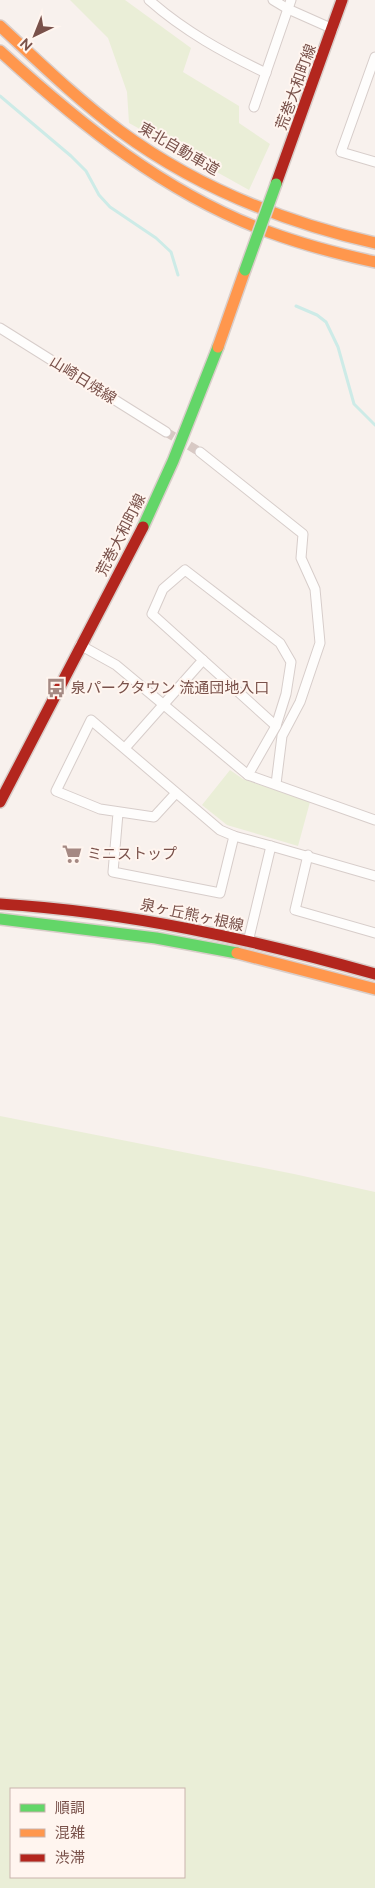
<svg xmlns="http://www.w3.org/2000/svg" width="375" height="1888" font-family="Raleway,'Noto Sans JP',sans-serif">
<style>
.green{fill:#eaeed7;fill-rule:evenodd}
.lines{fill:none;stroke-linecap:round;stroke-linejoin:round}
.stream{stroke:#cdebe7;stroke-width:3}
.street-tunnel{stroke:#d8c9c4;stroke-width:9;stroke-dasharray:9 4.5;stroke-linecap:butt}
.street-casing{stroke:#d7cdca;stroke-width:11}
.fast-casing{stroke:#d9ceca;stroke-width:14}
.slow-casing{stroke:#d9ceca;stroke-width:14}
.jam-casing{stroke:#d9ceca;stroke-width:14}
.street{stroke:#fefdfc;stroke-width:9}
.fast{stroke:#63d668;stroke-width:11}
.slow{stroke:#ff974d;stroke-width:11}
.jam{stroke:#b3261e;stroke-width:11}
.fast-bridge-casing{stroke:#d9ceca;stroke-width:14;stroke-linecap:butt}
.fast-bridge{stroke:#63d668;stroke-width:11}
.labels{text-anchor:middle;stroke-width:4;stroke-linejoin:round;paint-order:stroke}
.street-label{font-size:15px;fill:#79514a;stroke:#fff5ef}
.poi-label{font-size:15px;fill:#79514a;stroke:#fff5ef;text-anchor:start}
</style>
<rect width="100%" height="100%" fill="#f8f1ed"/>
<g class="green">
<path d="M70,0H125L191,48L183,72L239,106V123L270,144L249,190L129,123L127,92L108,38Z"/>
<path d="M230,770L243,779L310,802L298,846L227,825L202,805Z"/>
<path d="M0,1116L294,1174L375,1192V1888H0ZM11,1789H184V1877H11Z"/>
</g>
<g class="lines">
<g class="stream">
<path d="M0,96L71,156L86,171L99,195L110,207L156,238L171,252L178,275"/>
<path d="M296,306L317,315L326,322L338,347L354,404L375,425"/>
</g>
<path class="street-tunnel" d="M166,432L200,452"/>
<defs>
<g id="street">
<path d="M149,0C184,31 224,53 266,73"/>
<path d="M273,0L288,9L333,29"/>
<path d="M375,57L341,152L375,162"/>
<path d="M254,107L291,0"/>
<path d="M0,328L166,432"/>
<path d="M200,452L303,534L301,558L315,589L320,643L300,702L282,736L276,784"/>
<path d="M80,645L116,665L248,775"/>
<path d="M203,660L276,726"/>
<path d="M125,748L203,660L152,614L163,589L185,570L280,643L291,662L286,694L276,726L248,775L375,820"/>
<path d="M118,813L113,872L220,893L234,836L220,830L91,720L56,791L100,809L154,817L176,793"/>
<path d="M234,836L271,846"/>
<path d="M308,855L295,910L375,933"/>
<path d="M248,942L271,846L375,876"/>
</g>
<g id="fast">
<path d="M143,527L173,461L218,347"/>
<path d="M0,919L156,938L237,953"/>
</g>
<g id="slow">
<path d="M0,26C39,62 77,99 120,131C196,187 283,222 375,243"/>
<path d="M0,51C80,124 166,194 269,232C304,245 339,254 375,262"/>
<path d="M218,347L245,270"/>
<path d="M237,953L375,989"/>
</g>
<g id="jam">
<path d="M276,184L342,0"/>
<path d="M0,802L143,527"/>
<path d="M0,904C128,912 251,939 375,974"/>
</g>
</defs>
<use href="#street" class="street-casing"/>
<use href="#fast" class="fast-casing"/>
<use href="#slow" class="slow-casing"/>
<use href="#jam" class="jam-casing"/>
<use href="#street" class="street"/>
<use href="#fast" class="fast"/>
<use href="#slow" class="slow"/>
<use href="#jam" class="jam"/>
<defs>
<path id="fast-bridge" d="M245,270L276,184"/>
</defs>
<use href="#fast-bridge" class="fast-bridge-casing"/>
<use href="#fast-bridge" class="fast-bridge"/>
</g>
<defs>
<symbol id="bus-bare" viewBox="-9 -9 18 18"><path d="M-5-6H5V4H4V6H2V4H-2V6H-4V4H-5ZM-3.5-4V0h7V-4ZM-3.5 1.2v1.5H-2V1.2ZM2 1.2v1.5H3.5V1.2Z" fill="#a58983" stroke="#fff5ef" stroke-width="2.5" paint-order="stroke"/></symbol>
<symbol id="supermarket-bare" viewBox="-9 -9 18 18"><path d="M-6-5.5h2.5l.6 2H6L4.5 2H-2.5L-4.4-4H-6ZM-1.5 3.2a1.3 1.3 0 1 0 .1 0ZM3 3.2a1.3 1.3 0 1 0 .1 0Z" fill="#a58983" stroke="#fff5ef" stroke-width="2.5" paint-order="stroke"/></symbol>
</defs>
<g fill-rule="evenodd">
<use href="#bus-bare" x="42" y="674" width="28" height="28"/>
<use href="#supermarket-bare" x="58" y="840" width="28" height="28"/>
</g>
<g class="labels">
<g class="street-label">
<text transform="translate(296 87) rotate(-70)" y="5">荒巻大和町線</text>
<text transform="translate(179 149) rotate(30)" y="5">東北自動車道</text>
<text transform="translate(83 380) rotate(32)" y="5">山崎日焼線</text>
<text transform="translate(121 535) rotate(-63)" y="5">荒巻大和町線</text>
<text transform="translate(192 915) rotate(12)" y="5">泉ヶ丘熊ヶ根線</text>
</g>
<g class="poi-label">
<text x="71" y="693">泉パークタウン 流通団地入口</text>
<text x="87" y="859">ミニストップ</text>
</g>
</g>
<rect x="10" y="1788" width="175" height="90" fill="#fff5ef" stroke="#c9b3ad"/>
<rect x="20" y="1804" width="25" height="8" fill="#63d668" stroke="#c9b3ad"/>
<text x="55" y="1813" font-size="15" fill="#79514a">順調</text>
<rect x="20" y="1829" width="25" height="8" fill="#ff974d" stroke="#c9b3ad"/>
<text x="55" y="1838" font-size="15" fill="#79514a">混雑</text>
<rect x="20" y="1854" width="25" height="8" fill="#b3261e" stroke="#c9b3ad"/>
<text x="55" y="1863" font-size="15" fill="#79514a">渋滞</text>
<g transform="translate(35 35) rotate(223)" stroke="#fff5ef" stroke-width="4" paint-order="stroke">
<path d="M0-4L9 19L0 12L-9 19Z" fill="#79514a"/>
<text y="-8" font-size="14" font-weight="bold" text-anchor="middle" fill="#79514a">N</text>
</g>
</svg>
